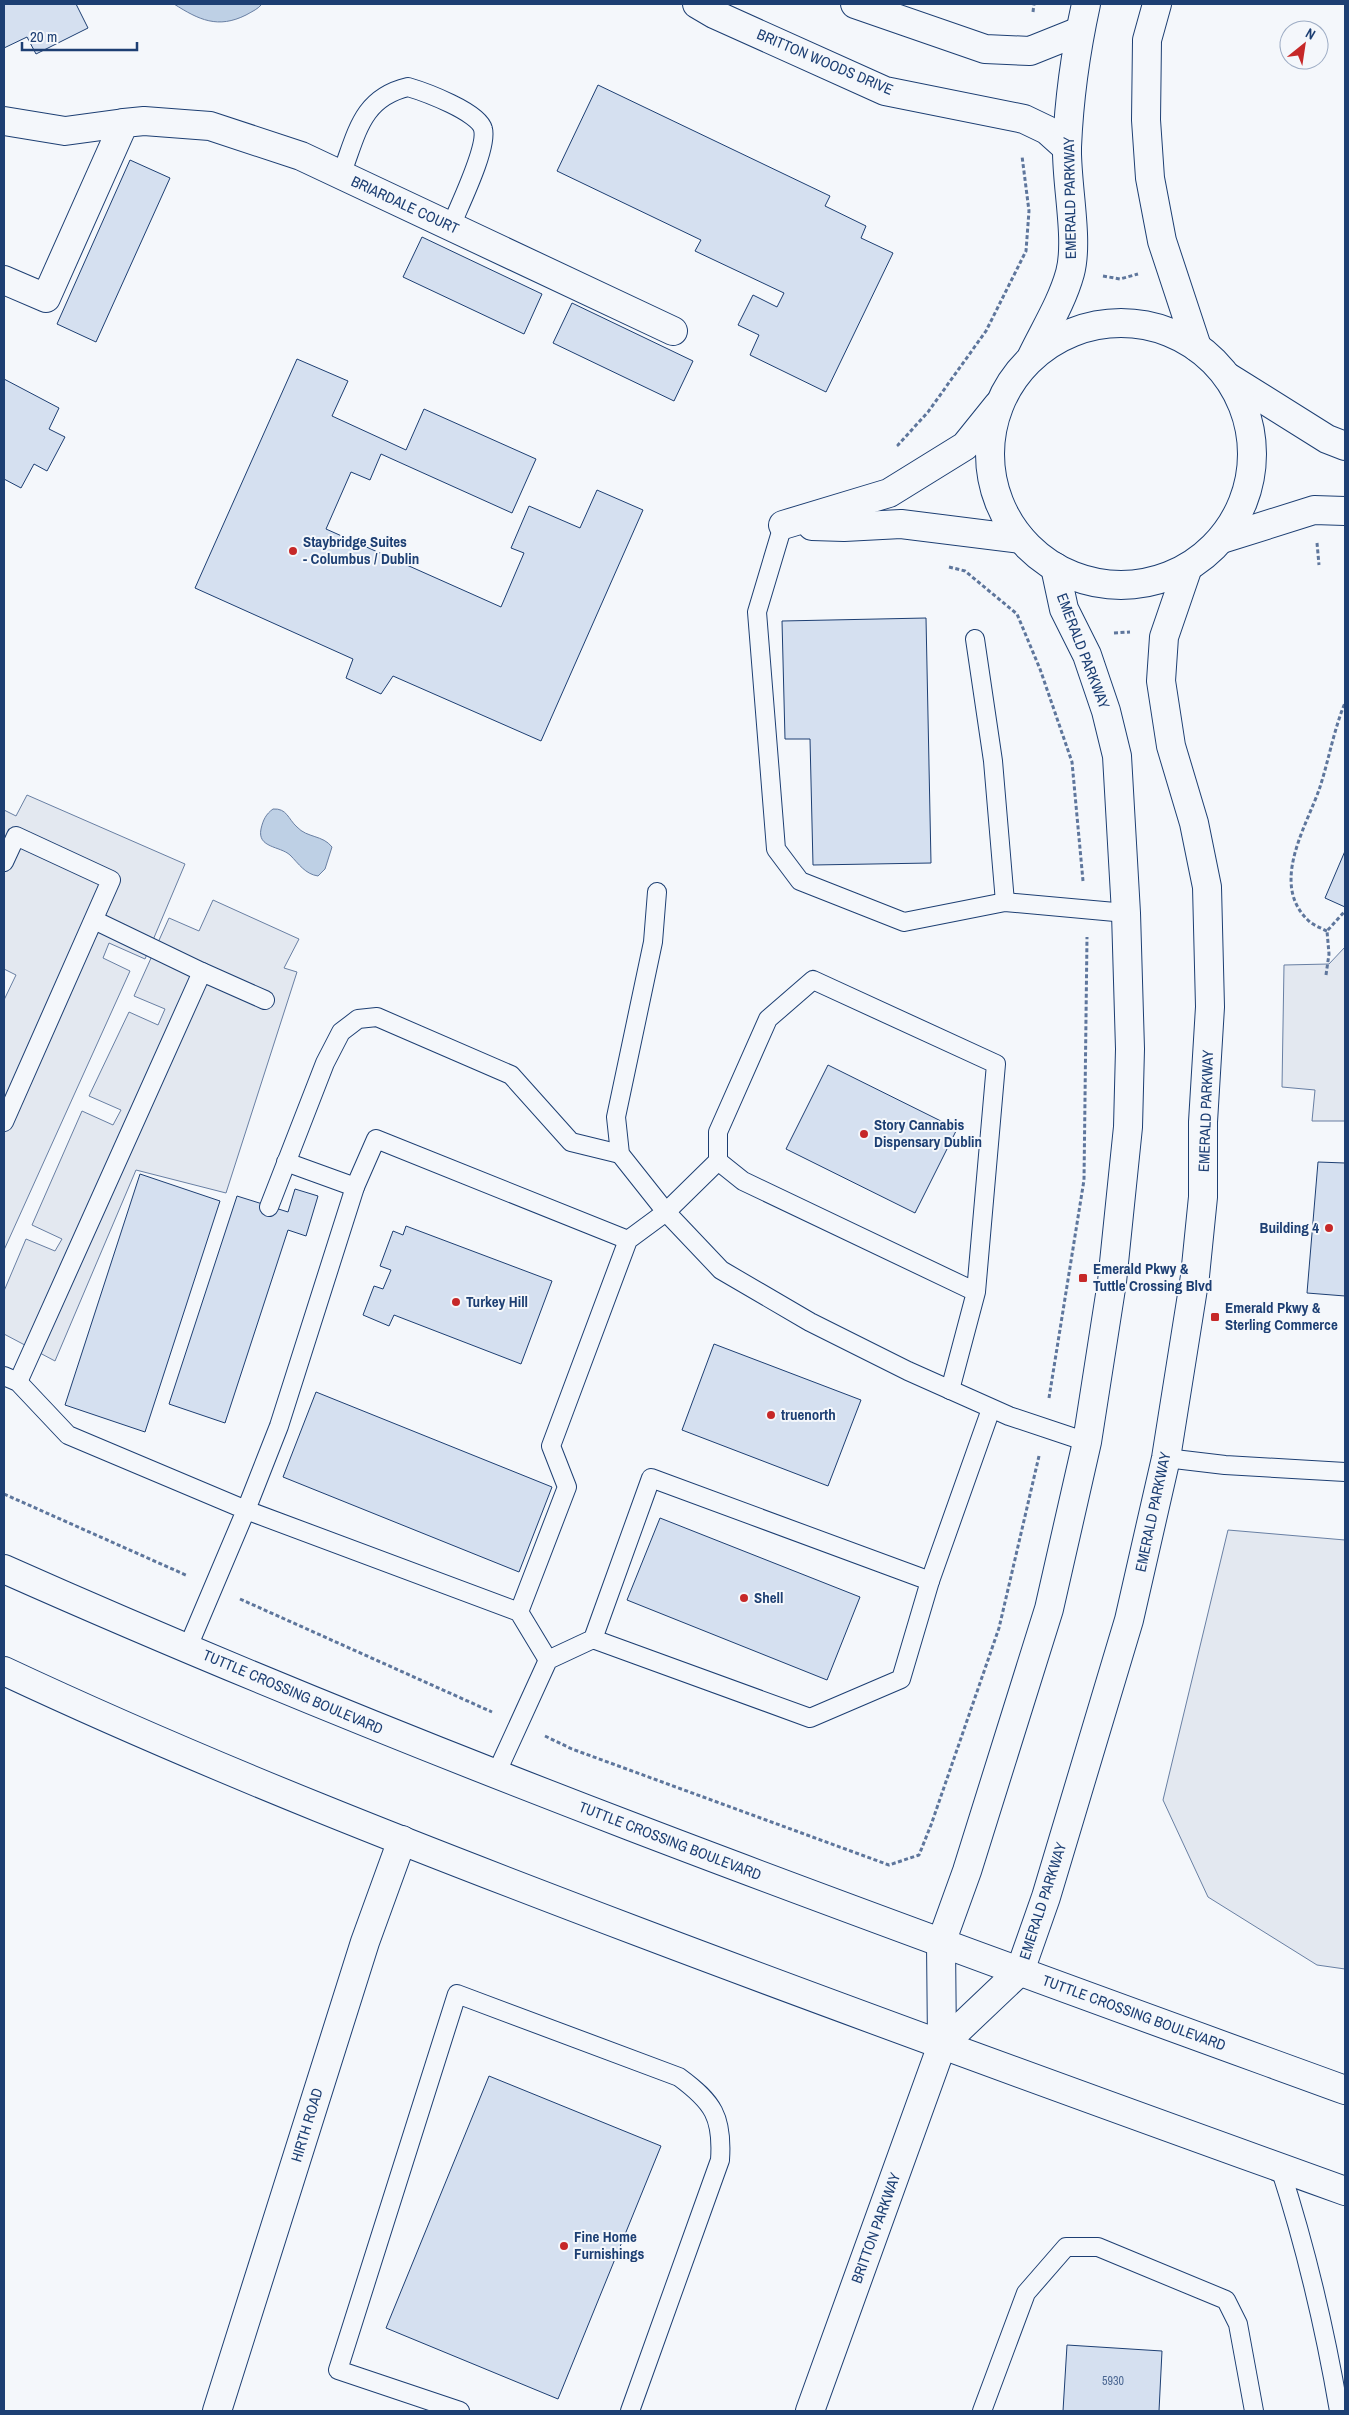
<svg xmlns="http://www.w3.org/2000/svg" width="1349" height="2415" font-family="'Archivo Narrow',sans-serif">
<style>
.parking{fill:#e3e8f0;stroke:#687fa3}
.water{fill:#bed0e5;stroke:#687fa3}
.building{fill:#d5e0f0;stroke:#1d3f73}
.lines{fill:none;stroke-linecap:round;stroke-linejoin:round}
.lane-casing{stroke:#1d3f73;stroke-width:20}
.street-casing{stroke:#1d3f73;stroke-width:30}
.secondary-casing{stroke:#1d3f73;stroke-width:30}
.path{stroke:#5e769c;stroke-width:3;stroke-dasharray:4 2.5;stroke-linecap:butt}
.lane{stroke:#f4f7fb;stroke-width:18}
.street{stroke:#f4f7fb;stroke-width:28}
.secondary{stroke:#f4f7fb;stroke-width:28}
.poi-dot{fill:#c62828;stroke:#f4f7fb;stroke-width:2}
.labels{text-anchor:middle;stroke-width:4;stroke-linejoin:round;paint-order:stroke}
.number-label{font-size:12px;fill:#4b6792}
.street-label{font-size:15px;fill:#1d3f73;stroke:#f4f7fb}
.poi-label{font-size:15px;font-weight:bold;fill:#1d3f73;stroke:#f4f7fb;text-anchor:start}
</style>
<rect width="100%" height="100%" fill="#f4f7fb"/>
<g class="parking">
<path d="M27,795L185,864L145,959L109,943L103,958L130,971L4,1250V1000L16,975L4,969V810L16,816Z"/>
<path d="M213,900L299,939L284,968L297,972L226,1193L136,1170L55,1361L4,1334V1291L26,1239L55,1251L62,1239L32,1225L82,1111L113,1125L121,1110L89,1096L129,1012L158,1025L165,1009L134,996L169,918L199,931Z"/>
<path d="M1345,947V1121H1312L1315,1090L1282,1087L1284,965L1329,964Z"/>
<path d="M1228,1530L1345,1540V1969L1317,1965L1208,1897L1163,1800Z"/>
</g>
<g class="water">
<path d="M174,4H262C258,9 253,11 246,15C218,29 199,20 174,4Z"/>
<path d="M273,809C287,808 288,819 297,827C307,838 323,835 332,847L325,869L318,876C305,874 299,864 290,855C280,846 257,848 261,829C263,820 266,814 273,809Z"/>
</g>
<g class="building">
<path d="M4,4H76L88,28L36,54L27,37L4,48Z"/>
<path d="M598,85L830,196L825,206L866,226L861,238L893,253L826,392L750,355L759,335L738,325L753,295L777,307L784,293L695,251L701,240L557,171Z"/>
<path d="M130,160L170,178L96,342L57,324Z"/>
<path d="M422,237L542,294L524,334L403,277Z"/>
<path d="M572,303L693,361L674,401L553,343Z"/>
<path d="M297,359L348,381L332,416L406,450L424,409L536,459L512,513L381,454L370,480L351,472L326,529L501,607L524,553L511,548L529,506L580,528L597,490L643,510L541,741L393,676L381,694L346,678L353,659L195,588Z"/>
<path d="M4,379L59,408L49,429L65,437L47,471L34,464L21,488L4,479Z"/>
<path d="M926,618L931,863L813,865L810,739H785L782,621Z"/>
<path d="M1345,851V907L1325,898Z"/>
<path d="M828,1065L957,1129L915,1213L786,1149Z"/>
<path d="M1318,1162L1345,1163V1296L1307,1293Z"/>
<path d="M140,1174L220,1201L145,1432L65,1405Z"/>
<path d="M295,1189L318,1196L306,1236L288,1230L225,1423L169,1404L237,1196L288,1212Z"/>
<path d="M406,1226L552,1281L521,1364L394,1315L389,1326L363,1315L374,1286L383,1289L391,1270L380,1266L393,1231L403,1235Z"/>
<path d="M714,1344L861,1400L828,1486L682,1430Z"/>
<path d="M316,1392L552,1487L519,1572L283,1477Z"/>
<path d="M660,1518L860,1597L827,1680L627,1600Z"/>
<path d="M489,2076L661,2146L558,2399L386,2328Z"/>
<path d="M1067,2345L1162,2351L1159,2411H1063Z"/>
</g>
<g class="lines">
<defs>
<g id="lane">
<path d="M341,175C357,134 361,98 408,87C425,92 479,112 483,129C488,148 459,206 451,226"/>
<path d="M783,525L757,612L776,849L800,881L904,922L1005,902L1126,913"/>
<path d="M975,639L993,761L1005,902"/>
<path d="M4,862L16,836L111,880L4,1122"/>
<path d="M657,892L653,942L616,1117L620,1154L666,1212L721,1270L810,1322L908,1371L1009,1416L1087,1442"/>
<path d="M94,920L202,972"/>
<path d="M286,1162L355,1187"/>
<path d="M269,1207L325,1063L341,1032L358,1019L377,1017L511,1075L571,1142L620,1154"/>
<path d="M4,1376L18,1382L68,1435L246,1510L188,1647"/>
<path d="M18,1382L202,972L265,1000"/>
<path d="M950,1390L976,1292L996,1064L813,980L768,1019L718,1132V1161L743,1181L976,1292"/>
<path d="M1166,1458L1225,1465L1345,1472"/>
<path d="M930,1581L991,1409"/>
<path d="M519,1612L567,1487L551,1446L628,1240L666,1212L718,1161"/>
<path d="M548,1660L519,1612L246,1510L279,1426L355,1187L376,1139L628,1240"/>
<path d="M496,1774L548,1660L593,1639L810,1718L901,1679L930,1581L651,1478L593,1639"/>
<path d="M1280,2168C1306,2248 1325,2329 1339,2411"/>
<path d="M460,2411L338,2370L457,1994L679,2077C713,2102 723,2117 720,2160L630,2411"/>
<path d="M982,2411L1026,2293L1066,2247H1098L1226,2300L1238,2324L1254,2411"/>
</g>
<g id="street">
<path d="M697,4L714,14L885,91L1024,119L1047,130L1067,148"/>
<path d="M855,4L985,49L1030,51L1080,31"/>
<path d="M4,121L65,131L124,123"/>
<path d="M4,280L46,298L124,123L144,121L210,126L301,156L673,331"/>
<path d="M1228,377L1327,439L1345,446"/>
<path d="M783,525L889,493L965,446L998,405"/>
<path d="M812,526L844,527L901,524L1021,539"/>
<path d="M1222,539L1314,510L1345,511"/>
<path d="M217,2411L365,1942L402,1840"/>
</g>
<g id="secondary">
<path d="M1157,4L1147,40L1146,120L1150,178L1162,241L1197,347"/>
<circle cx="1121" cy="454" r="131"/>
<path d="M1032,356C1045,329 1062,302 1070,273C1079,240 1066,183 1067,147C1069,99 1076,50 1086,4"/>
<path d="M4,1569C442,1764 894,1926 1345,2090"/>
<path d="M4,1671C211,1768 425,1851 639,1932C874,2021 1109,2106 1345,2191"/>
<path d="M942,2045L1020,1971L1046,1897L1129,1620L1166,1458L1195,1276L1203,1197V1122L1210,1007L1207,887L1194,823L1171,746L1161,681L1164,637L1188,567"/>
<path d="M810,2411L942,2045L941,1943L967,1871L1049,1609L1087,1442L1112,1282L1128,1127L1130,1049L1126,913L1117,756L1106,711L1087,655L1064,609L1055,567"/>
</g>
</defs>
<use href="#lane" class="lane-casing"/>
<use href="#street" class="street-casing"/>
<use href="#secondary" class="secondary-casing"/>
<g class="path">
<path d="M1033,12L1034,4"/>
<path d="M1103,276L1120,279L1138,274"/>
<path d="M899,446L898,445L928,412L986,331L1026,251L1029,211L1022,156"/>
<path d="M1317,543L1319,565"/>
<path d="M949,567L965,571L1017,614L1040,669L1072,762L1083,881"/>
<path d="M1114,633L1130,632"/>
<path d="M1327,931C1321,928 1315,926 1310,922C1268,885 1307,826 1320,787C1329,759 1334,729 1345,703"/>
<path d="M1326,975L1329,954L1327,931L1345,911"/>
<path d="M1049,1398L1084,1180L1087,937"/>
<path d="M4,1494L188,1576"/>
<path d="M240,1599L492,1712"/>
<path d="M545,1736L572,1749L889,1865L919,1855L931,1825L999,1628L1039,1456"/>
</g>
<use href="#lane" class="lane"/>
<use href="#street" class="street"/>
<use href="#secondary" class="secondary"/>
</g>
<g class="poi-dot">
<circle cx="293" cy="551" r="5"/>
<circle cx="864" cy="1134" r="5"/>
<circle cx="1329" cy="1228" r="5"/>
<rect x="1078" y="1273" width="10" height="10" rx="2.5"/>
<circle cx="456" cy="1302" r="5"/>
<rect x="1210" y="1312" width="10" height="10" rx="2.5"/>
<circle cx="771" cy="1415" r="5"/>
<circle cx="744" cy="1598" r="5"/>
<circle cx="564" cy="2246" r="5"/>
</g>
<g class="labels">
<g class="number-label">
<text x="1113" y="2385">5930</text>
</g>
<g class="street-label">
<text transform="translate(825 62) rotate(23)" y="5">BRITTON WOODS DRIVE</text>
<text transform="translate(1070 198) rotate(-91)" y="5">EMERALD PARKWAY</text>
<text transform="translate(405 205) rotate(25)" y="5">BRIARDALE COURT</text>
<text transform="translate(1083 651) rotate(69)" y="5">EMERALD PARKWAY</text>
<text transform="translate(1206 1111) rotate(-88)" y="5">EMERALD PARKWAY</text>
<text transform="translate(1153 1512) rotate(-78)" y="5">EMERALD PARKWAY</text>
<text transform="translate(293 1692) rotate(23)" y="5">TUTTLE CROSSING BOULEVARD</text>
<text transform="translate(670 1841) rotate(21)" y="5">TUTTLE CROSSING BOULEVARD</text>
<text transform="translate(1043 1901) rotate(-72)" y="5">EMERALD PARKWAY</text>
<text transform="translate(1134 2013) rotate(20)" y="5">TUTTLE CROSSING BOULEVARD</text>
<text transform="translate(307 2125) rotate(-73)" y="5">HIRTH ROAD</text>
<text transform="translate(876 2228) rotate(-70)" y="5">BRITTON PARKWAY</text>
</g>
<g class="poi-label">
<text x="303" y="547">Staybridge Suites<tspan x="303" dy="17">- Columbus / Dublin</tspan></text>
<text x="874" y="1130">Story Cannabis<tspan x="874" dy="17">Dispensary Dublin</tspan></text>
<text x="1319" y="1233" text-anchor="end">Building 4</text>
<text x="1093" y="1274">Emerald Pkwy &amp;<tspan x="1093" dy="17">Tuttle Crossing Blvd</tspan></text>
<text x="466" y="1307">Turkey Hill</text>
<text x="1225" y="1313">Emerald Pkwy &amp;<tspan x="1225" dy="17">Sterling Commerce</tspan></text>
<text x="781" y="1420">truenorth</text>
<text x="754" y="1603">Shell</text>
<text x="574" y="2242">Fine Home<tspan x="574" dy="17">Furnishings</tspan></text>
</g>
</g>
<rect width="1349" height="2415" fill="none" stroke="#1d3f73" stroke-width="10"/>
<g transform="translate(1304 45) rotate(30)"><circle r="24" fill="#f4f7fb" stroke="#9eadc5"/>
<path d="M0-4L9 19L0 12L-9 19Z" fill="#c62828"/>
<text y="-8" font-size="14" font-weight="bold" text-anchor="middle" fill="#1d3f73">N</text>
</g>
<path d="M22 42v8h115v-8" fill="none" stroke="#1d3f73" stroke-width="2.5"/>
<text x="30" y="42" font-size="15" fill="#1d3f73" stroke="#f4f7fb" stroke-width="4" paint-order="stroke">20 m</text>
</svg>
